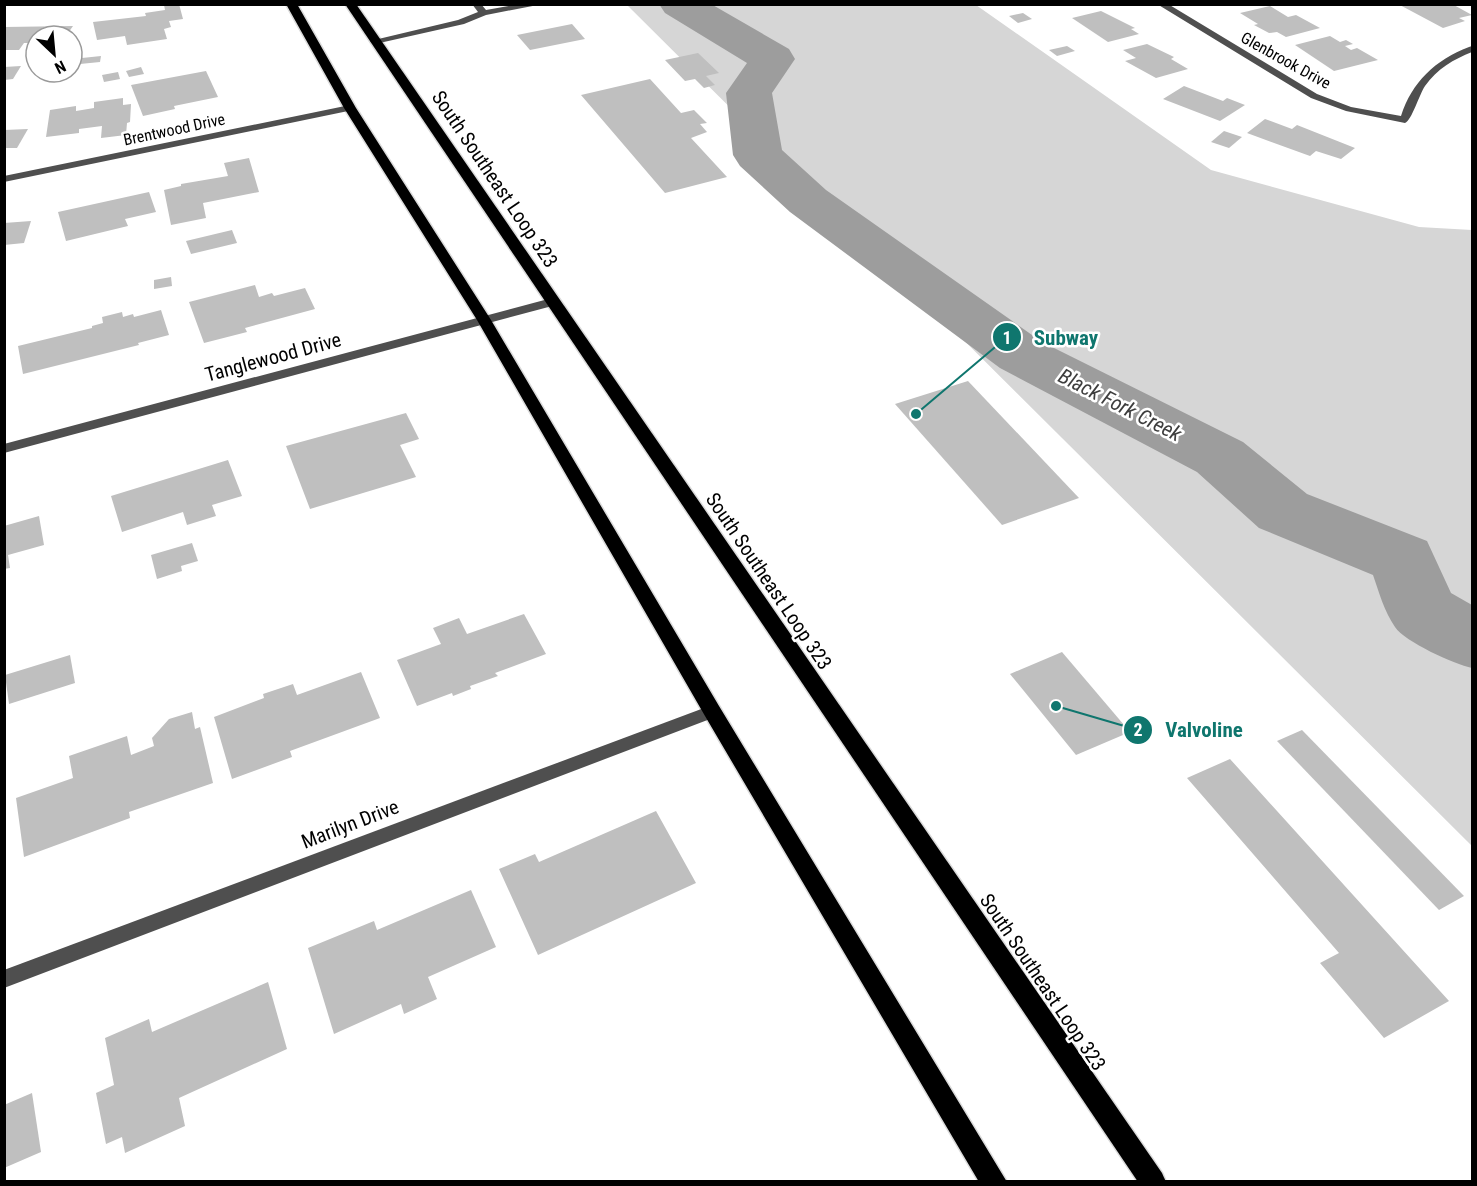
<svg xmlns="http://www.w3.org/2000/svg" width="1477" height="1186" font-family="'Roboto Condensed',sans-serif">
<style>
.green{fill:#d6d6d6}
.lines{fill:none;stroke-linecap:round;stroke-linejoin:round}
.river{fill:#9d9d9d;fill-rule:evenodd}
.building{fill:#bfbfbf}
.highway-casing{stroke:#dbdbdb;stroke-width:3}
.minor{fill:#4f4f4f;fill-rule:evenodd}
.highway{fill:#000;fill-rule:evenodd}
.labels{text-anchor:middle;stroke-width:5;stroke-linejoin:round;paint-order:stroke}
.far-street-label{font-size:16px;fill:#000;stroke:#fff}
.street-label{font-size:20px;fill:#000;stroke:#fff}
.water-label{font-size:21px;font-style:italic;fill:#3e3e3e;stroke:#fff}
.leader{fill:none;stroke:#0f766e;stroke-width:2}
.callout-dot{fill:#0f766e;stroke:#fff;stroke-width:2}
.mark-label{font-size:18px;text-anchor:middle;font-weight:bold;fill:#fff}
.callout-label{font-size:21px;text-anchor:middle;font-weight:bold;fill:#0f766e;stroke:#fff;stroke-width:5;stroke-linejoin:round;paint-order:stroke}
</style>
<rect width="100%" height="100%" fill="#fff"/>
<path class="green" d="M627,5H976L1211,170L1419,227L1472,230V846Z"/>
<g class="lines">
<path class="river" d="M659,4H711L789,49L795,59L772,93L782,150L826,190L1042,342L1243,442L1307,494L1427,541L1451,593L1472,605V668C1454,664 1405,642 1395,627C1384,611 1379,592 1373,575L1259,528L1197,472L1000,368L790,212L740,166L733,155L726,93L747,63L665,13Z"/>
</g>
<g class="building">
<path d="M179,4L183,19L169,21L171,27L164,29L167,39L127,45L125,36L97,40L93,22L146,16L145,13L165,10L164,5Z"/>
<path d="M1398,4H1452L1472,15L1459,18L1465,21L1443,28Z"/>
<path d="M1270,6L1288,17L1296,15L1320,28L1286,37L1277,32L1269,33L1254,25L1258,24L1240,13Z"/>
<path d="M1101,11L1135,28L1131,29L1139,34L1108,42L1072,18Z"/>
<path d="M1023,13L1032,19L1018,23L1009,16Z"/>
<path d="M572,24L585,39L530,50L517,35Z"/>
<path d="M73,26L66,36H36V43H24L19,50H4V27Z"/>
<path d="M1330,36L1340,42L1346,40L1353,44L1345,46L1351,50L1357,48L1378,60L1334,71L1295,45Z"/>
<path d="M1147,44L1174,57L1171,59L1188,69L1156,78L1125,61L1136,58L1123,50Z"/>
<path d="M1067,46L1075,51L1057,56L1049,50Z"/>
<path d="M698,53L719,73L706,76L715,85L704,88L695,79L685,81L665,60Z"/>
<path d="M101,56L100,62L80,64L82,58Z"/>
<path d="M21,66L13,79L4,80V67Z"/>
<path d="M141,67L144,74L129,77L126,71Z"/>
<path d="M206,71L218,97L174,106L175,109L143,116L131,85Z"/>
<path d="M118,72L120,79L104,82L102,75Z"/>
<path d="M650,79L681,113L694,110L707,123L700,124L707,132L691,138L727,177L665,193L581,95Z"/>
<path d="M1184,86L1223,101L1227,98L1245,105L1220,121L1163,99Z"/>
<path d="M123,98V105L131,104L130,122L127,123L126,135L101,138L102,126L79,129V133L46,137L50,110L76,106V111L94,108V102Z"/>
<path d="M1265,119L1292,129L1297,125L1355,148L1341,159L1316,151L1310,156L1247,133Z"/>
<path d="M28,129L17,148H4V130Z"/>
<path d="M1224,131L1242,137L1229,148L1211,142Z"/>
<path d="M249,158L259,192L203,203L206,218L171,225L164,190L181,186V184L228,176L224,163Z"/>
<path d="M149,192L156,212L125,219L128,226L66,241L58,212Z"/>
<path d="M31,221L24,243L4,245V223Z"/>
<path d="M232,230L237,243L191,254L186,241Z"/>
<path d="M171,277L172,286L154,289V280Z"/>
<path d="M255,285L259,297L272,293L274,296L305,288L315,309L245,328L247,332L204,343L189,302Z"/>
<path d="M161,310L169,335L138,343L139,345L23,374L18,346L92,328V326L103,323L102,317L122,312L123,317L133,314L134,317Z"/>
<path d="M968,381L1079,498L1002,525L895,404Z"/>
<path d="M406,413L419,439L400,445L416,477L310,509L286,446Z"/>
<path d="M228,460L242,496L212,505L216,516L187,525L183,512L122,532L111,496Z"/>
<path d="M39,516L44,545L8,555L10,568L4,569V526Z"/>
<path d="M192,543L198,561L181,566L182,571L157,579L151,555Z"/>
<path d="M524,614L546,654L495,673L498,676L470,686L471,689L453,696L452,693L417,706L397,660L441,644L433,628L459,618L467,634Z"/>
<path d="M1062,652L1130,732L1076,755L1010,674Z"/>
<path d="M70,655L75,683L9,704L5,675Z"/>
<path d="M361,672L380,718L290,751L292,757L232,779L214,717L264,698L263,694L293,684L297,695Z"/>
<path d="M192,712L195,729L200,727L213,783L129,812L130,818L24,857L16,798L73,778L69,756L127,736L131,755L154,746L152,738L169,719Z"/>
<path d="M1302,730L1464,896L1439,910L1277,741Z"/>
<path d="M1230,759L1449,1001L1384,1038L1320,963L1339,953L1187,778Z"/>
<path d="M656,811L696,883L538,955L499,869L535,854L539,862Z"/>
<path d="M471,890L496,947L428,977L437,999L404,1014L401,1004L334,1034L308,948L374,921L377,930Z"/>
<path d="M268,982L287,1049L179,1098L185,1126L125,1153L122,1137L106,1144L96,1093L114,1085L105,1038L149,1019L152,1032Z"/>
<path d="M32,1093L41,1152L4,1168V1105Z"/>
</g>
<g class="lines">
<defs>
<g id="highway">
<path d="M286,4H297L356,108L491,320L719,706L1007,1182H979L705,716L477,320L344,108Z"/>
<path d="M345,4H356L1162,1173L1166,1182H1138Z"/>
</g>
</defs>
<use href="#highway" class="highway-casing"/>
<g class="minor">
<path d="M472,4H481L486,10L520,4H543L486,15L464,24L375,44L370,41L458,20L478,12Z"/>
<path d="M1157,4H1168L1317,94L1351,107L1401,116C1412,82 1435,60 1469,47L1472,46V52C1454,59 1437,69 1425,86C1419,95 1412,120 1405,123L1346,111L1311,98Z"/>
<path d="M350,105L355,108L353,110L4,182V176Z"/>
<path d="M552,298L558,302L556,305L4,453V444Z"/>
<path d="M712,705L718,706L720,711L718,716L4,988V970Z"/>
</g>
<use href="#highway" class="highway"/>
</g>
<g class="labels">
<g class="far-street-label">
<text transform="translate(1286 60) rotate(29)" y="6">Glenbrook Drive</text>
<text transform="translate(174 129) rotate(-12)" y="6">Brentwood Drive</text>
</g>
<g class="street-label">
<text transform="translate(495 179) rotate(56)" y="7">South Southeast Loop 323</text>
<text transform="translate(273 357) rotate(-15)" y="7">Tanglewood Drive</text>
<text transform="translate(769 581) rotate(56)" y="7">South Southeast Loop 323</text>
<text transform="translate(350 824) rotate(-21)" y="7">Marilyn Drive</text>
<text transform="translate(1043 982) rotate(56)" y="7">South Southeast Loop 323</text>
</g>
<g class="water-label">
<text transform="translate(1120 405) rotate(27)" y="7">Black Fork Creek</text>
</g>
</g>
<path class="leader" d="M916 414L1007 337M1056 706L1138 730"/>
<g class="callout-dot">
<circle cx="916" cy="414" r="6"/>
<circle cx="1056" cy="706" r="6"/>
<circle cx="1007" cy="337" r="15"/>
<circle cx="1138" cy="730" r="15"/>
</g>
<g class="mark-label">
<text x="1007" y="344">1</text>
<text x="1138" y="736">2</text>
</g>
<g class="callout-label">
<text x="1066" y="345">Subway</text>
<text x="1204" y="737">Valvoline</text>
</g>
<rect width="1477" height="1186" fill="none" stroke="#000000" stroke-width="12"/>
<g transform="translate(54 54) rotate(154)"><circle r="28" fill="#ffffff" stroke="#999999" stroke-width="1.5"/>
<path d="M0-4.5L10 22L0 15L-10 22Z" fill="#000000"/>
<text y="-9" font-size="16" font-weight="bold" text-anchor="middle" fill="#000000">N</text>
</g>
</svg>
